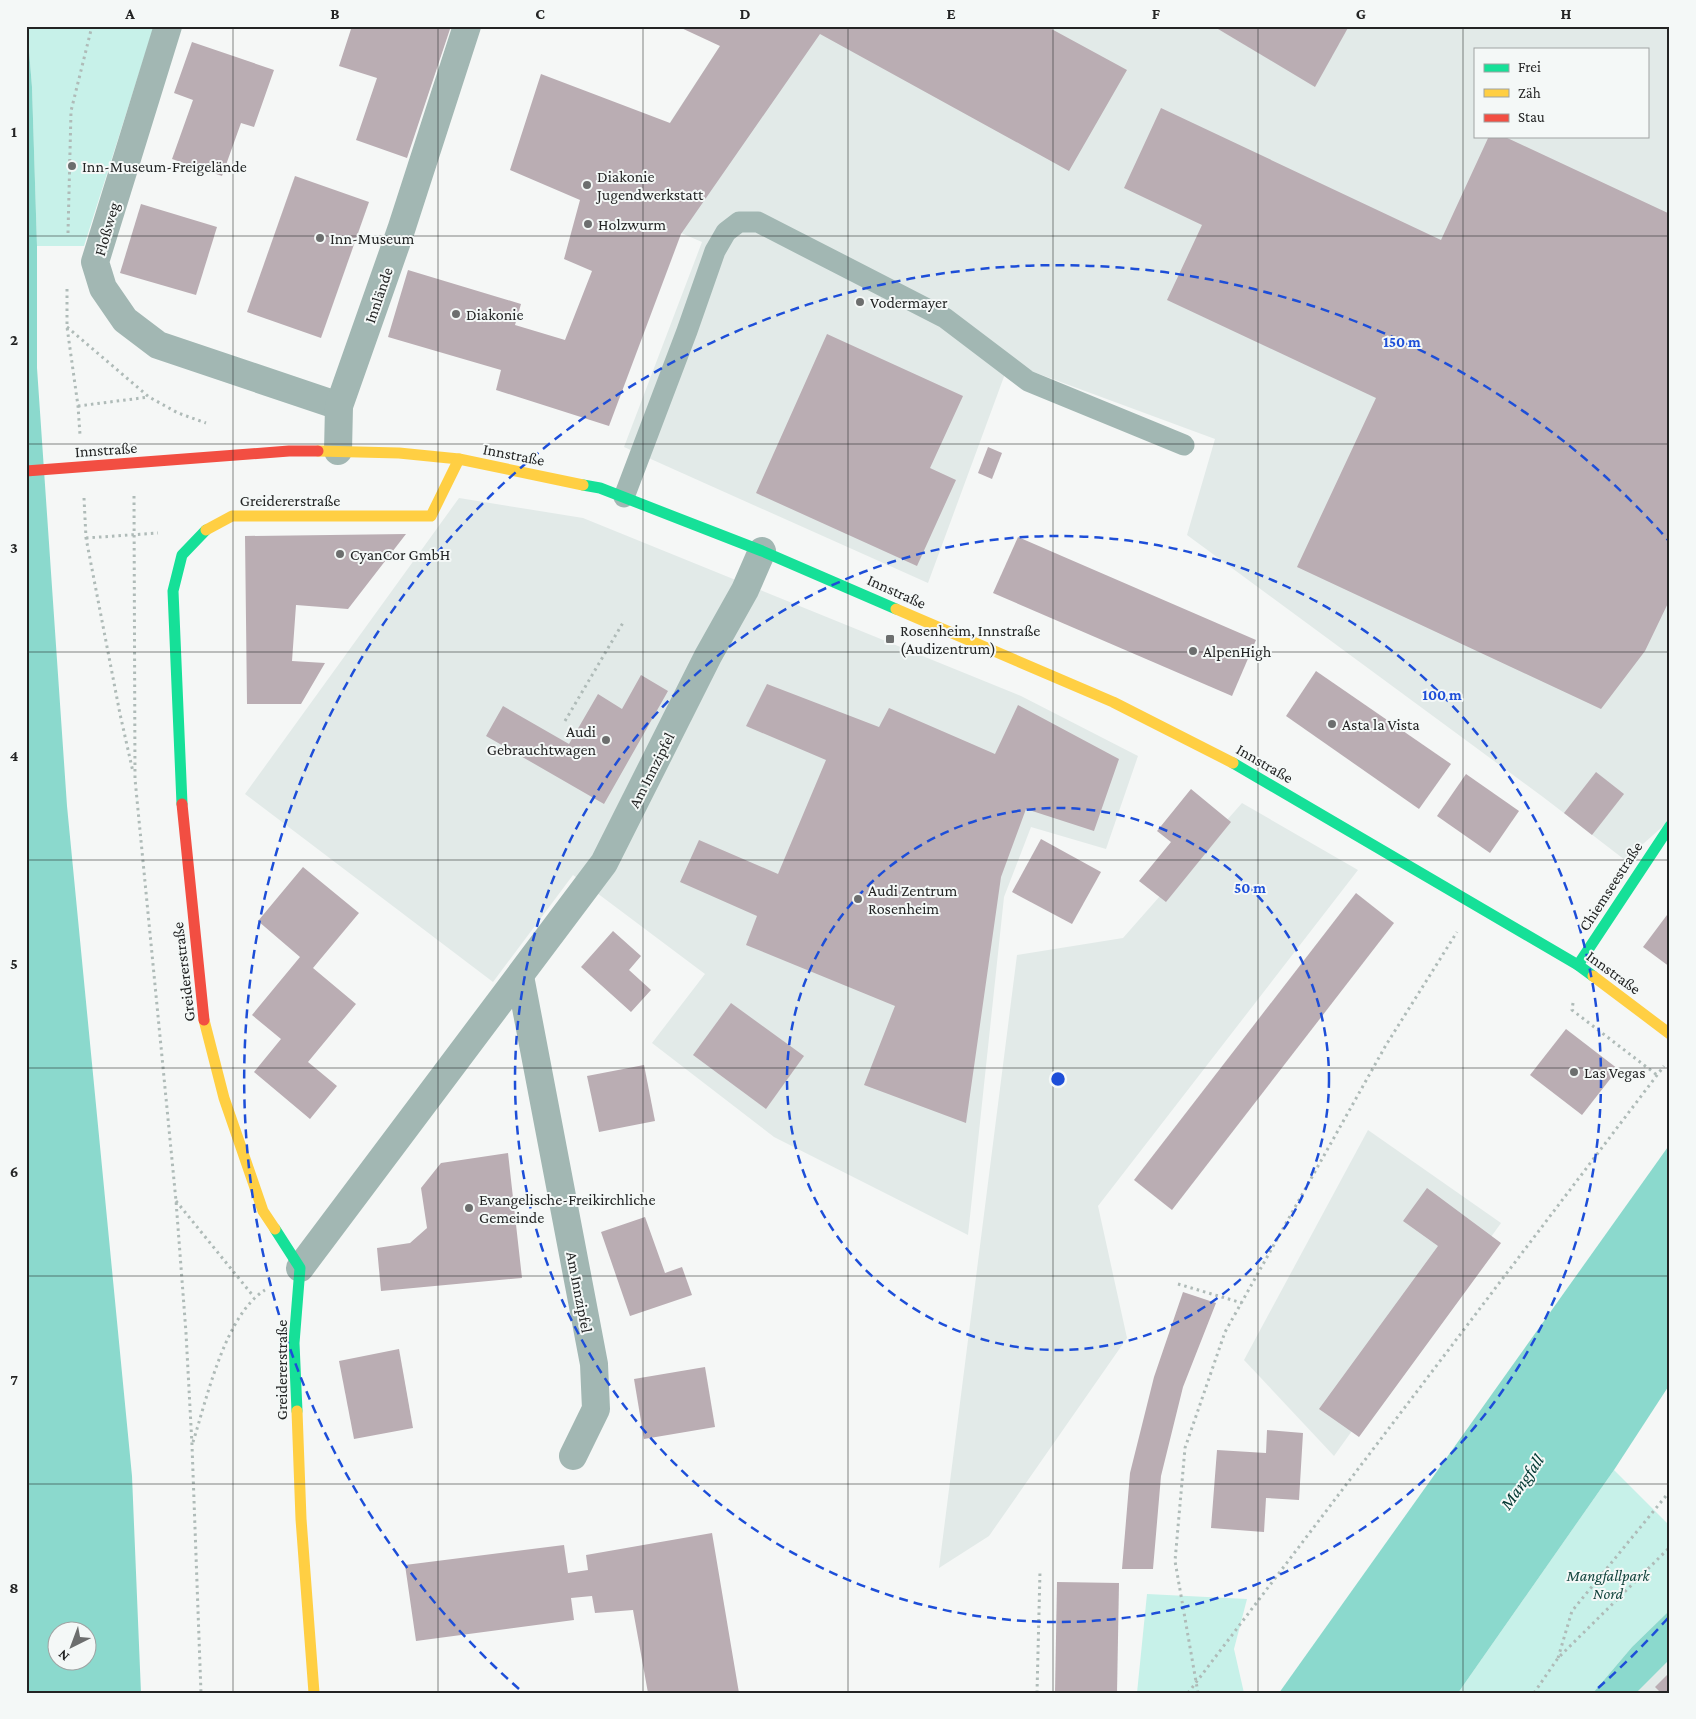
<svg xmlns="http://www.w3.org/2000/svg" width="1696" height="1719" font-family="'Crimson Pro',serif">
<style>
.built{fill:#e2eae8;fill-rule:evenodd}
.green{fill:#c7f1e9}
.water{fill:#8bd9cd;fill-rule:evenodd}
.building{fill:#baadb3}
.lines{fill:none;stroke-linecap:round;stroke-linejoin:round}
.path{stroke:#afbbb8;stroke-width:3;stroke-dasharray:2.5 4;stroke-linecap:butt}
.lane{stroke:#a2b7b3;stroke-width:21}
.street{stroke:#a2b7b3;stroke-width:28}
.fast{stroke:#16e098;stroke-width:11}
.slow{stroke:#ffcf43;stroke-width:11}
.jam{stroke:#f24e42;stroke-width:11}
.grid{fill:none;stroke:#232424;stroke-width:1;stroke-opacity:0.55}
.ring{fill:none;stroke:#1d4ed8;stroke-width:2.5;stroke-dasharray:9 6}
.poi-dot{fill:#6c6e6e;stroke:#f4f8f7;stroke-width:2}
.labels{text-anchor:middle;stroke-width:4;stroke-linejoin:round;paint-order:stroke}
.poi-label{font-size:16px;fill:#232424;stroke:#f4f8f7;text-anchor:start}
.street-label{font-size:16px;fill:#232424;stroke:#f4f8f7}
.park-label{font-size:16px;font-style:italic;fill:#12443d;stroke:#f4f8f7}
.water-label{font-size:18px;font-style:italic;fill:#013731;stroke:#f4f8f7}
.centre{fill:#1d4ed8;stroke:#f4f8f7;stroke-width:2.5}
.ring-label{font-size:15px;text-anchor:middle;font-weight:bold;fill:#1d4ed8;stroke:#f4f8f7;stroke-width:4;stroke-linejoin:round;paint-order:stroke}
.neatline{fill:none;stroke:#232424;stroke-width:2}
.grid-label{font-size:16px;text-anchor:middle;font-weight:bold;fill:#232424}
</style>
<rect width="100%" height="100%" fill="#f5f7f6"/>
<g class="built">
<path d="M733,26H1670V820L1625,860L1543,797L1187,535L1215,439L1009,363L928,583L624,447L702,242L616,205ZM1475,49H1647V136H1475Z"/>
<path d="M459,498L583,518L1021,696L1138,756L1106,849L1031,827L1004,897L968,1235L774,1137L652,1043L705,974L573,875L493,982L245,794Z"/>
<path d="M1242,803L1358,870L1098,1206L1127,1338L989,1536L939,1568L1017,955L1123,938Z"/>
<path d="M1368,1130L1501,1223L1334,1456L1244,1360Z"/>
<path d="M1670,1659V1693H1636L1637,1691Z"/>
</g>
<g class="green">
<path d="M27,26H154L84,246H37L32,87Z"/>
<path d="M1614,1470L1670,1526V1610L1632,1647L1593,1693H1458Z"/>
<path d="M1147,1594L1247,1599L1234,1649L1244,1693H1137Z"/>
</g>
<g class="water">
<path d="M27,26L32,87L37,246V368L67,806L132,1476L141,1693H26ZM58,1632H88V1662H58Z"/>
<path d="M1670,1144V1384L1614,1470L1458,1693H1279Z"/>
<path d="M1670,1610V1659L1636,1693H1593L1632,1647Z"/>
</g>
<g class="building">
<path d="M352,26H451L407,158L356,140L377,78L339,66Z"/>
<path d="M677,26H1046L1127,70L1069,171L820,34L681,234L609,426L496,390L501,370L388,337L408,270L521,304L515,325L565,340L592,271L564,259L580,200L510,170L541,74L670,123L720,46Z"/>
<path d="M1213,26H1349L1315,87Z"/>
<path d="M192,42L274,70L254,127L241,123L222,176L172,159L193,100L174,93Z"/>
<path d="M1161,108L1441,240L1489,136H1503L1670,214V599L1645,651L1601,709L1297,567L1376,398L1167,300L1202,225L1124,188Z"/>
<path d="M295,176L369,202L321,338L247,312Z"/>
<path d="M141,204L217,227L196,295L120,273Z"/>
<path d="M827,334L963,396L930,468L956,480L917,566L756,493Z"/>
<path d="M988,447L1002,453L992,479L978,473Z"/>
<path d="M406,534L348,609L296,605L292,661L325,663L301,704H247L245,536Z"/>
<path d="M1018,537L1256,640L1232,696L993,593Z"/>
<path d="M1316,671L1451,764L1419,809L1286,716Z"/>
<path d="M641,675L668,691L604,804L486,736L503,706L569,744L598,694L622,709Z"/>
<path d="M767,684L879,727L889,708L995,754L1018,705L1119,759L1094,831L1026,809L1001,877L966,1123L864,1085L895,1006L746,945L757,916L680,882L699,840L778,874L826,760L746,726Z"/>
<path d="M1596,772L1624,794L1592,835L1564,813Z"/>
<path d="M1466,774L1519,811L1490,853L1437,816Z"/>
<path d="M1191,789L1231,822L1166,902L1139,881L1171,842L1157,831Z"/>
<path d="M1041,839L1101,872L1072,924L1012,892Z"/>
<path d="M303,867L359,913L313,968L356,1004L308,1062L337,1086L310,1119L254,1072L281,1039L252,1015L300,957L258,921Z"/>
<path d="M1356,893L1394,923L1172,1210L1134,1180Z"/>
<path d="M1670,911V967L1643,947Z"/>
<path d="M613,931L641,956L629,970L651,990L631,1012L581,967Z"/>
<path d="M731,1003L804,1056L766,1109L693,1055Z"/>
<path d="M1566,1029L1618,1069L1582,1115L1530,1075Z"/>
<path d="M644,1065L655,1121L599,1132L587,1076Z"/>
<path d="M508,1153L522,1278L381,1291L377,1248L410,1243L427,1228L421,1188L441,1163Z"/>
<path d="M1427,1188L1501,1243L1359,1437L1319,1409L1438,1246L1403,1221Z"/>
<path d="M645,1217L665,1273L682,1267L692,1295L630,1316L601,1232Z"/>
<path d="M1183,1292L1216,1303L1183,1387L1161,1476L1153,1569H1122L1130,1473L1154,1377Z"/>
<path d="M399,1349L413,1428L354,1439L339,1361Z"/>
<path d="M705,1367L715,1427L644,1439L634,1379Z"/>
<path d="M1267,1430L1303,1433L1299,1500L1266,1498L1264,1532L1211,1528L1217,1450L1266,1453Z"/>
<path d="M712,1533L739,1693H648L633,1610L595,1613L592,1596L571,1598L574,1620L416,1641L405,1565L564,1545L568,1573L588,1570L586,1555Z"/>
<path d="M1057,1582L1119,1583L1117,1693H1055Z"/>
<path d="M1670,1672V1693H1661L1655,1687Z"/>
</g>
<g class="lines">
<g class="path">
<path d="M68,233L71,111L92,26"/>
<path d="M67,289V327L78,406L80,435"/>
<path d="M67,327L149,397L178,413L206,423"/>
<path d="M78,406L149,397"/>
<path d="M134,496L135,779L176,1201L186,1333L192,1445L201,1693"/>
<path d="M84,498L86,538L120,714L133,772"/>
<path d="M86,538L158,533"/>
<path d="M565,721L624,621"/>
<path d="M1573,1003L1572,1010L1657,1075"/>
<path d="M176,1201L254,1297"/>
<path d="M1178,1284L1242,1303"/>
<path d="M193,1442C207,1398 225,1315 265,1290"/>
<path d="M1558,1658L1572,1611L1670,1491"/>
<path d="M1037,1693L1040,1571"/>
<path d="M1188,1693L1664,1066"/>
<path d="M1198,1693L1175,1561L1185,1448L1225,1332L1386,1045L1457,932"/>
<path d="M1534,1693L1558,1658L1670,1547"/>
</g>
<path class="lane" d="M624,497L687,331L715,251L726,232L739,222H758L945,318L1028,381L1184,445"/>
<g class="street">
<path d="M168,26L95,262L103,288L125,320L158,345L339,406"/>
<path d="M338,451L339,406L401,230L467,26"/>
<path d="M520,976L594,1364L596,1409L573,1456"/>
<path d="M300,1268L604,863L708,656L745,590L762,551"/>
</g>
<g class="fast">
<path d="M583,485L600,488L762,551L896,609"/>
<path d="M1233,763L1578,965L1593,976"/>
<path d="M182,804L173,591L182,555L206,530"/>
<path d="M1578,965L1670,826"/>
<path d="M275,1229L300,1268L294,1343L297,1411"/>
</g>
<g class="slow">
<path d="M318,451L399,453L459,459L583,485"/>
<path d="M206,530L232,516H431L459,459"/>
<path d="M896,609L1113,702L1233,763"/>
<path d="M1593,976L1670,1034"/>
<path d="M204,1020L224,1098L263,1211L275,1229"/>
<path d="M297,1411L301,1519L314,1693"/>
</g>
<g class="jam">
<path d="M26,471L289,451H318"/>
<path d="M182,804L204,1020"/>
</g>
</g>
<path class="grid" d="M233,26V1693M438,26V1693M643,26V1693M848,26V1693M1053,26V1693M1258,26V1693M1463,26V1693M26,236H1670M26,444H1670M26,652H1670M26,860H1670M26,1068H1670M26,1276H1670M26,1484H1670"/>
<g class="ring">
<circle cx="1058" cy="1079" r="271"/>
<circle cx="1058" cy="1079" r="543"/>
<path d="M1668 1618A814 814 0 0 1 1597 1689M519 1689A814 814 0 1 1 1668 540"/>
</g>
<g class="poi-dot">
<circle cx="72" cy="166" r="5"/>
<circle cx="587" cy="185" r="5"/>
<circle cx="588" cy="224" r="5"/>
<circle cx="320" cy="238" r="5"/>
<circle cx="860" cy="302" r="5"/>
<circle cx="456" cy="314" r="5"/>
<circle cx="340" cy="554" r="5"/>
<rect x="885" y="634" width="10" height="10" rx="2.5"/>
<circle cx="1193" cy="651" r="5"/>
<circle cx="1332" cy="724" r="5"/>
<circle cx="606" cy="740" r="5"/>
<circle cx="858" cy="899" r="5"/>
<circle cx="1574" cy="1072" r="5"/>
<circle cx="469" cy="1208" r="5"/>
</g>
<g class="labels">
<g class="poi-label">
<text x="82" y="172">Inn-Museum-Freigelände</text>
<text x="597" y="182">Diakonie<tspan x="597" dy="18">Jugendwerkstatt</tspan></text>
<text x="598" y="230">Holzwurm</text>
<text x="330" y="244">Inn-Museum</text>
<text x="870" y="308">Vodermayer</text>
<text x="466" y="320">Diakonie</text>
<text x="350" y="560">CyanCor GmbH</text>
<text x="900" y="636">Rosenheim, Innstraße<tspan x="900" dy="18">(Audizentrum)</tspan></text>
<text x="1203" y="657">AlpenHigh</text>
<text x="1342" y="730">Asta la Vista</text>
<text x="596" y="737" text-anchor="end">Audi<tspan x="596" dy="18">Gebrauchtwagen</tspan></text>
<text x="868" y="896">Audi Zentrum<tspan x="868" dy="18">Rosenheim</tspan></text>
<text x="1584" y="1078">Las Vegas</text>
<text x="479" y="1205">Evangelische-Freikirchliche<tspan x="479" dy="18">Gemeinde</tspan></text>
</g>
<g class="street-label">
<text transform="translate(106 229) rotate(-74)" y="6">Floßweg</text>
<text transform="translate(378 295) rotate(-71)" y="6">Innlände</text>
<text transform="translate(106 449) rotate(-4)" y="6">Innstraße</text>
<text transform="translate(514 454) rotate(11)" y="6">Innstraße</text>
<text x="290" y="506">Greidererstraße</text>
<text transform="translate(897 591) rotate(24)" y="6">Innstraße</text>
<text transform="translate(1265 763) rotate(30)" y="6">Innstraße</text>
<text transform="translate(651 770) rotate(-63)" y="6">Am Innzipfel</text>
<text transform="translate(1610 886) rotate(-57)" y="6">Chiemseestraße</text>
<text transform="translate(183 972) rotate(-97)" y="6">Greidererstraße</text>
<text transform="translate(1614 972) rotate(36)" y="6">Innstraße</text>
<text transform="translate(580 1292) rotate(79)" y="6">Am Innzipfel</text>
<text transform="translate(281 1370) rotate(-90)" y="6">Greidererstraße</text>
</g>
<g class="park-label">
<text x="1608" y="1581">Mangfallpark<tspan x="1608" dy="18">Nord</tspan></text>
</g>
<g class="water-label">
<text transform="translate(1522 1482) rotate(-55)" y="6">Mangfall</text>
</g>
</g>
<circle cx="1058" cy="1079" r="8" class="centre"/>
<g class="ring-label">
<text x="1402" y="347">150 m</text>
<text x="1442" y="700">100 m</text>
<text x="1250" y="893">50 m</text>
</g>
<rect width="1696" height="1719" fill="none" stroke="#f4f8f7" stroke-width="55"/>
<rect x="1474" y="48" width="175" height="90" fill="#f4f8f7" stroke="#a0a3a3"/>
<rect x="1484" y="64" width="25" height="8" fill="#16e098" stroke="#a0a3a3"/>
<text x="1518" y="72" font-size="15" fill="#232424">Frei</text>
<rect x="1484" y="89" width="25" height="8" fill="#ffcf43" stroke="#a0a3a3"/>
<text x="1518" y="98" font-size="15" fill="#232424">Zäh</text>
<rect x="1484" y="114" width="25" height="8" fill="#f24e42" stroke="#a0a3a3"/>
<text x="1518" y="122" font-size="15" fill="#232424">Stau</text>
<g transform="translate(72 1646) rotate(222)"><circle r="24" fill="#f4f8f7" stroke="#a0a3a3"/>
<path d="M0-4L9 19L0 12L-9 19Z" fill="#6c6e6e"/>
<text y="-8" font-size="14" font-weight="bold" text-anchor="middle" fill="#232424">N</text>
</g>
<rect x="28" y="28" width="1640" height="1664" class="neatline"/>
<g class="grid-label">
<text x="130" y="19">A</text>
<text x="335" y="19">B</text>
<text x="540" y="19">C</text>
<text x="745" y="19">D</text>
<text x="951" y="19">E</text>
<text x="1156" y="19">F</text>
<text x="1361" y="19">G</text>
<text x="1566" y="19">H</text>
<text x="14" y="137">1</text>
<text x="14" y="345">2</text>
<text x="14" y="553">3</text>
<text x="14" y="761">4</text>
<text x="14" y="969">5</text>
<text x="14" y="1177">6</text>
<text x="14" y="1385">7</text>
<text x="14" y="1593">8</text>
</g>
</svg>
